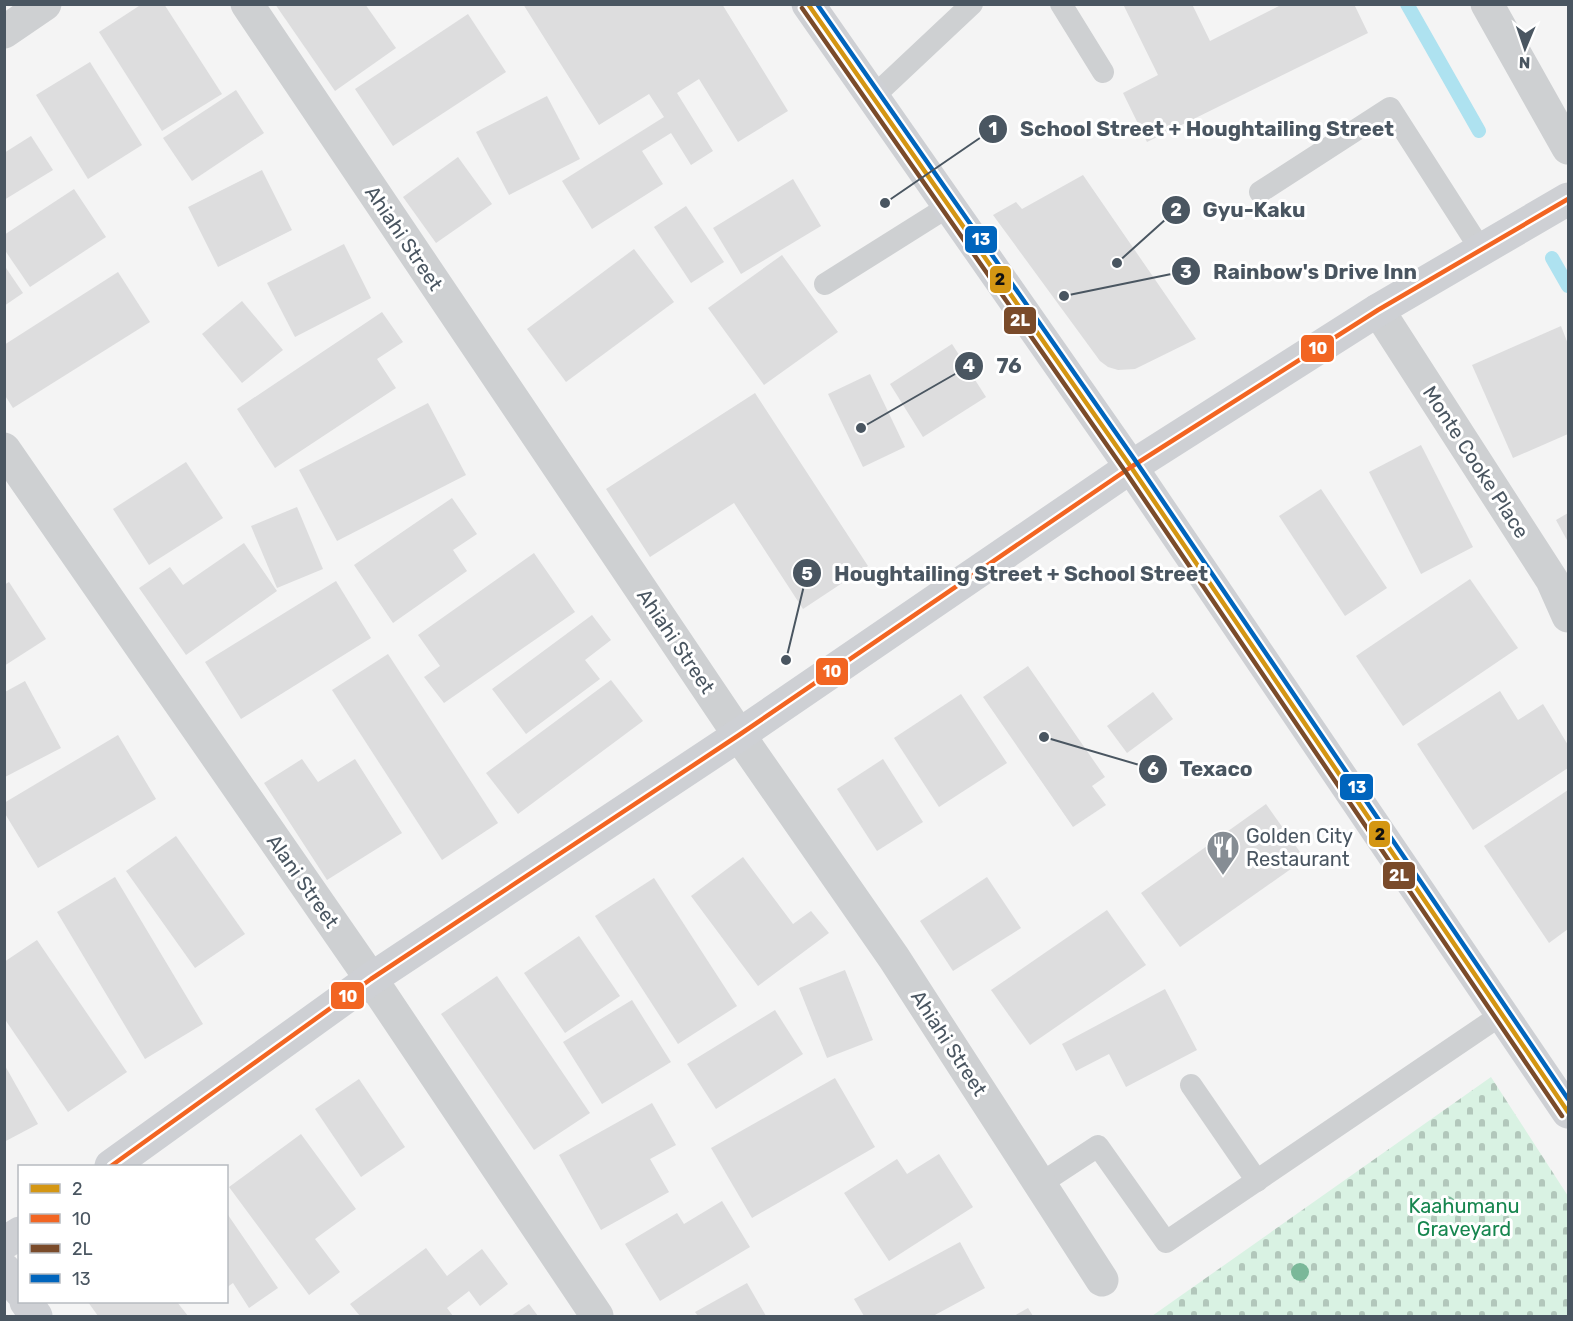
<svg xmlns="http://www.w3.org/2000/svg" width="1573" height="1321" font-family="Rubik,sans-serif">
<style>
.cemetery{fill:url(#cemetery-stones)}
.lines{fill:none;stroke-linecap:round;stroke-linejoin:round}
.stream{stroke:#aee2f0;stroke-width:14}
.building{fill:#ddddde}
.lane{stroke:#ced0d2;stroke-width:22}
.street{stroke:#ced0d2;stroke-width:33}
.secondary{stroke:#ced0d4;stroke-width:33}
.bus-1-casing{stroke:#fff;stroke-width:9}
.bus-2-casing{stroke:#fff;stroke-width:9}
.bus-3-casing{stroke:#fff;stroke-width:9}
.bus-4-casing{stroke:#fff;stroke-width:9}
.bus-1{stroke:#d49613;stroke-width:4.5}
.bus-2{stroke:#f26522;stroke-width:4.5}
.bus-3{stroke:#7a4b2a;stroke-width:4.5}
.bus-4{stroke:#0065bd;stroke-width:4.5}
.tree{fill:#7ab899}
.labels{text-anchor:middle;stroke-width:6;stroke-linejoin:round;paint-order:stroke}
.street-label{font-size:20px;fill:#4a5661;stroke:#fff}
.poi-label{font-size:20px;fill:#4a5661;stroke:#fff;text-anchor:start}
.park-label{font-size:20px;fill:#17864f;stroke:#fff}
.leader{fill:none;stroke:#4a5661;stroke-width:2}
.callout-dot{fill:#4a5661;stroke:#fff;stroke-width:2}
.mark-label{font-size:18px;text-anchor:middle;font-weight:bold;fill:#fff}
.callout-label{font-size:21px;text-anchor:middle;font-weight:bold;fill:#4a5661;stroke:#fff;stroke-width:6;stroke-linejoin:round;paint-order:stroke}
.line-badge{stroke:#fff;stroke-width:2}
.badge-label{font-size:16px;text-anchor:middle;font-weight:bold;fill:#fff}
.pale-badge-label{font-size:16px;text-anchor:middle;font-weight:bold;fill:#111}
</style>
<defs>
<pattern id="cemetery-stones" width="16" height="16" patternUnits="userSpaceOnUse" patternTransform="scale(1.5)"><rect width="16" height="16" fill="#d9f2e3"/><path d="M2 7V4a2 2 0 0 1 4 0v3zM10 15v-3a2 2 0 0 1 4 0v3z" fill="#b2c7bb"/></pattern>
</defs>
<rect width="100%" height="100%" fill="#f4f4f4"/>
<path class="cemetery" d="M1491,1077L1568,1196V1316H1152Z"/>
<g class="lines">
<g class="stream">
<path d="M1407,4L1479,131"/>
<path d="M1552,258L1568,286"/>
</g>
</g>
<g class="building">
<path d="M142,4H164L222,94L162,131L99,32Z"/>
<path d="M275,4H365L396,48L335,91Z"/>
<path d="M523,4H722L788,111L738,142L699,79L677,93L713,151L691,165L671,133L642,151L663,184L592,229L562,181L664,117L649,94L599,125Z"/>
<path d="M1123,4H1192L1210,41L1283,4H1354L1368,33L1147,142L1123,93L1158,75Z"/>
<path d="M468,14L506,72L393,146L355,89Z"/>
<path d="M90,62L142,145L88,179L36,95Z"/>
<path d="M236,90L264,133L192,181L163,138Z"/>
<path d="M547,96L580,159L509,195L476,132Z"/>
<path d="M31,136L53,170L4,200V153Z"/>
<path d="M458,157L492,204L436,243L403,197Z"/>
<path d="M262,170L292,230L218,267L188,207Z"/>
<path d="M1083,175L1196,339L1135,369L1118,370L1108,367L1100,361L993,215L1016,202L1022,209Z"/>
<path d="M793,179L821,226L741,274L713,228Z"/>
<path d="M74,189L106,237L30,287L4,249V235Z"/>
<path d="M686,206L724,262L691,283L654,227Z"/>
<path d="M344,244L371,298L295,337L267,283Z"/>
<path d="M634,249L674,302L566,382L527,329Z"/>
<path d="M782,255L838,332L764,385L708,308Z"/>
<path d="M4,265L23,293L4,306Z"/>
<path d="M118,272L150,322L13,408L4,394V345Z"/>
<path d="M242,301L283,350L242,383L202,334Z"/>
<path d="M382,312L403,342L377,359L396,388L275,468L237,409Z"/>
<path d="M1561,326L1568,344V434L1513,458L1472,365Z"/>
<path d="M952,344L986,397L923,437L890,384Z"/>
<path d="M870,374L905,447L863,467L828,394Z"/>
<path d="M755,393L868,566L803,609L734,503L650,557L606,489Z"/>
<path d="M428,403L466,475L337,541L299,470Z"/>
<path d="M1421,445L1473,547L1421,574L1369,472Z"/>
<path d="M186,462L223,518L149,565L113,509Z"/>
<path d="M1321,489L1387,588L1345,616L1279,516Z"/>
<path d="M452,498L477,534L453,550L467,571L393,623L354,565Z"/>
<path d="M297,507L323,569L277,588L251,526Z"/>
<path d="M1568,513V542L1556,520Z"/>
<path d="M244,543L277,591L186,655L139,588L170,567L183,585Z"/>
<path d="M534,553L575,612L444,703L424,677L440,666L418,635Z"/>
<path d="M1470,579L1518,648L1403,726L1356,656Z"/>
<path d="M336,581L371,638L241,719L205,662Z"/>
<path d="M9,582L46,639L4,666V585Z"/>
<path d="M592,615L611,640L585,660L600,679L526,734L492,689Z"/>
<path d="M388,654L498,823L442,860L332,690Z"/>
<path d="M1028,666L1105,777L1092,786L1106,805L1073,827L983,697Z"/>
<path d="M611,680L643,721L518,814L486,773Z"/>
<path d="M25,681L61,748L5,777V692Z"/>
<path d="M1500,691L1518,720L1543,704L1568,745V768L1473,830L1417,744Z"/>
<path d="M1153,692L1173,719L1127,753L1107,726Z"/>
<path d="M961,694L1007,763L939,807L894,738Z"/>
<path d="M118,735L156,799L38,868L4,812V803Z"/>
<path d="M302,759L318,782L355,759L402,833L327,880L264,783Z"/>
<path d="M883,759L923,822L877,851L837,789Z"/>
<path d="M1568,790V929L1549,943L1484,846Z"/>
<path d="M1266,804L1305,859L1180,947L1141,893Z"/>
<path d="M176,836L245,934L195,968L126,871Z"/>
<path d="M743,857L793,924L811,911L829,933L758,986L691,896Z"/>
<path d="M115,877L203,1024L145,1059L57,912Z"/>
<path d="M987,877L1021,928L953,971L920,921Z"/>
<path d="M654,878L737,1006L678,1044L595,916Z"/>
<path d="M1107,910L1146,965L1030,1045L991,990Z"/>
<path d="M579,936L620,996L565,1033L524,973Z"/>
<path d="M37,940L127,1072L68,1112L4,1018V962Z"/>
<path d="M845,970L873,1040L827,1058L799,988Z"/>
<path d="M497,976L590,1113L534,1150L441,1014Z"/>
<path d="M1165,989L1197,1050L1126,1087L1109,1054L1076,1071L1062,1044Z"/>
<path d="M632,1000L671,1062L602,1104L563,1042Z"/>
<path d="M775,1010L803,1054L716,1109L687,1064Z"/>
<path d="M4,1064L38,1124L4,1142Z"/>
<path d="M835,1078L875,1147L752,1218L711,1148Z"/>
<path d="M359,1079L405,1147L361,1177L315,1109Z"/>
<path d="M652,1103L676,1145L650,1159L669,1192L601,1230L559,1155Z"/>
<path d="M301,1134L356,1209L315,1239L340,1272L309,1295L229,1187Z"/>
<path d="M939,1154L973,1207L889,1261L844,1193L897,1159L907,1174Z"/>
<path d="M722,1201L750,1247L660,1301L625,1244L677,1213L684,1224Z"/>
<path d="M226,1212L278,1288L249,1308L233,1283L226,1288Z"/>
<path d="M960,1242L985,1288L933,1316H864L854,1299Z"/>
<path d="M426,1248L447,1276L482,1249L508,1284L480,1306L469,1291L447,1308L453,1316H360L350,1304Z"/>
<path d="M747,1283L766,1316H698L695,1312Z"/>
<path d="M88,1302H177L188,1316H98Z"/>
<path d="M529,1304L538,1316H511Z"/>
<path d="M1028,1308L1033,1316H1014Z"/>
</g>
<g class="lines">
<g class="lane">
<path d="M1061,4L1103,72"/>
<path d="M873,97L972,4"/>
<path d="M1260,192L1390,108L1481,250"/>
<path d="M825,284L949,206"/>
<path d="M1191,1085L1257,1181"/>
<path d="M1040,1184L1098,1146L1166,1242L1501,1015"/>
</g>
<g class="street">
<path d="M247,4L739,735L894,958L1102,1280"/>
<path d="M1487,4L1568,148"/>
<path d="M4,32L45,4"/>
<path d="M1378,310L1552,580L1568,616"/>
<path d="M4,449L371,979L597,1316"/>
</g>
<g class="secondary">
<path d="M808,4L1131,467L1568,1112"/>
<path d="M111,1166L371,979L739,735L1131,467L1378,310L1568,199"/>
<path d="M4,1243L20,1233"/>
<path d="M4,1269L20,1291"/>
<path d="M26,1302L36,1316"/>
</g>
<defs>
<path id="bus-1" d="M808,4L1131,467L1568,1112"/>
<path id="bus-2" d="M111,1166L371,979L739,735L1131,467L1378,310L1568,199"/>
<path id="bus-3" d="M802,8L1125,471L1562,1116"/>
<path id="bus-4" d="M817,4L1137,463L1568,1099"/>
</defs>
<use href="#bus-1" class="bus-1-casing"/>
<use href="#bus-2" class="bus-2-casing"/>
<use href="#bus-3" class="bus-3-casing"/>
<use href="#bus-4" class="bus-4-casing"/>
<use href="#bus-1" class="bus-1"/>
<use href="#bus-2" class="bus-2"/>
<use href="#bus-3" class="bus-3"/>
<use href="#bus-4" class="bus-4"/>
</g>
<g class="tree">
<circle cx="1447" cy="1205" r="9"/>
<circle cx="1300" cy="1272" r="9"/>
</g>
<defs>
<symbol id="restaurant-pin" viewBox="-11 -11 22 30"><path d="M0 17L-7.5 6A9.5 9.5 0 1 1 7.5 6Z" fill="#868d94" stroke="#fff"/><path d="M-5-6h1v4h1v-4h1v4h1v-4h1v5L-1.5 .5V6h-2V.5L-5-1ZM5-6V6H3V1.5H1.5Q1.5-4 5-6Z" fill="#fff"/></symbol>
</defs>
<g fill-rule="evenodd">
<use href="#restaurant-pin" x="1204" y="828" width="38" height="52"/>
</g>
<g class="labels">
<g class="street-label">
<text transform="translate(404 238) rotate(56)" y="7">Ahiahi Street</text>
<text transform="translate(1476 462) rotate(57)" y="7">Monte Cooke Place</text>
<text transform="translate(676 641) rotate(56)" y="7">Ahiahi Street</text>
<text transform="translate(303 881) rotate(55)" y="7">Alani Street</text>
<text transform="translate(949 1043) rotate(57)" y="7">Ahiahi Street</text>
</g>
<g class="poi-label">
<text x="1246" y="843">Golden City<tspan x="1246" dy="23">Restaurant</tspan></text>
</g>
<g class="park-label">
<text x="1464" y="1213">Kaahumanu<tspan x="1464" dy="23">Graveyard</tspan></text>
</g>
</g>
<path class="leader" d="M885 203L993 129M1117 263L1176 210M1064 296L1186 271M861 428L969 366M786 660L807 573M1044 737L1153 769"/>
<g class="callout-dot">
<circle cx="885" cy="203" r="6"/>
<circle cx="1117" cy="263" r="6"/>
<circle cx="1064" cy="296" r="6"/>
<circle cx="861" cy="428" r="6"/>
<circle cx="786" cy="660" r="6"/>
<circle cx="1044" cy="737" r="6"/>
<circle cx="993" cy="129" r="15"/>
<circle cx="1176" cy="210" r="15"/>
<circle cx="1186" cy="271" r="15"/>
<circle cx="969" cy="366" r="15"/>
<circle cx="807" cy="573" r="15"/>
<circle cx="1153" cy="769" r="15"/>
</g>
<g class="mark-label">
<text x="993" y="135">1</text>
<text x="1176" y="216">2</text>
<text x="1186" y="278">3</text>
<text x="969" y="372">4</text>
<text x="807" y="580">5</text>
<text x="1153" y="775">6</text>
</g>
<g class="callout-label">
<text x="1207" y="136">School Street + Houghtailing Street</text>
<text x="1254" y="217">Gyu-Kaku</text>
<text x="1315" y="279">Rainbow's Drive Inn</text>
<text x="1009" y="373">76</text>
<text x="1021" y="581">Houghtailing Street + School Street</text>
<text x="1216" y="776">Texaco</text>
</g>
<g class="line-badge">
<rect x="964" y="225" width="34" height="29" rx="6" fill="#0065bd"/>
<rect x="989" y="265" width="23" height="29" rx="6" fill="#d49613"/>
<rect x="1003" y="306" width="34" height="29" rx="6" fill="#7a4b2a"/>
<rect x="1300" y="334" width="35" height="29" rx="6" fill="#f26522"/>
<rect x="815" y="657" width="34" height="29" rx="6" fill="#f26522"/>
<rect x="1339" y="773" width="35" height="28" rx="6" fill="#0065bd"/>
<rect x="1368" y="820" width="23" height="28" rx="6" fill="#d49613"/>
<rect x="1382" y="861" width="34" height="29" rx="6" fill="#7a4b2a"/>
<rect x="330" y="981" width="35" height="29" rx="6" fill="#f26522"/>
</g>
<g class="badge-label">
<text x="981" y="245">13</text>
<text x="1020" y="326">2L</text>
<text x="1318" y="354">10</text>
<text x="832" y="677">10</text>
<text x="1357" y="793">13</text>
<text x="1399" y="881">2L</text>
<text x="348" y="1002">10</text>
</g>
<g class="pale-badge-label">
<text x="1000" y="285">2</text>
<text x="1380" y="840">2</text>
</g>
<rect width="1573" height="1321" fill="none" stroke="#4a5661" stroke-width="12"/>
<rect x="18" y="1165" width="210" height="138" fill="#ffffff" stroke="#b7bbc0" stroke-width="1.5"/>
<rect x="30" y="1184" width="30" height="9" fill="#d49613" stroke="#b7bbc0" stroke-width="1.5"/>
<text x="72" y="1195" font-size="18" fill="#4a5661">2</text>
<rect x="30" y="1214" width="30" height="9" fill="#f26522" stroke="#b7bbc0" stroke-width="1.5"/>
<text x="72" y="1225" font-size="18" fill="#4a5661">10</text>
<rect x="30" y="1244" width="30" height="9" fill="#7a4b2a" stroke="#b7bbc0" stroke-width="1.5"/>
<text x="72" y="1255" font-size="18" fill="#4a5661">2L</text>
<rect x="30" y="1274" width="30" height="9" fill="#0065bd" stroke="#b7bbc0" stroke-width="1.5"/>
<text x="72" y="1285" font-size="18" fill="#4a5661">13</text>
<g transform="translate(1525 48) rotate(182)" stroke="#ffffff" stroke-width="4.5" paint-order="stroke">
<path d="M0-4.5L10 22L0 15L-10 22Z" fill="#4a5661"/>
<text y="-9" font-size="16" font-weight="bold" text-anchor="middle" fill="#4a5661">N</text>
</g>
</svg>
